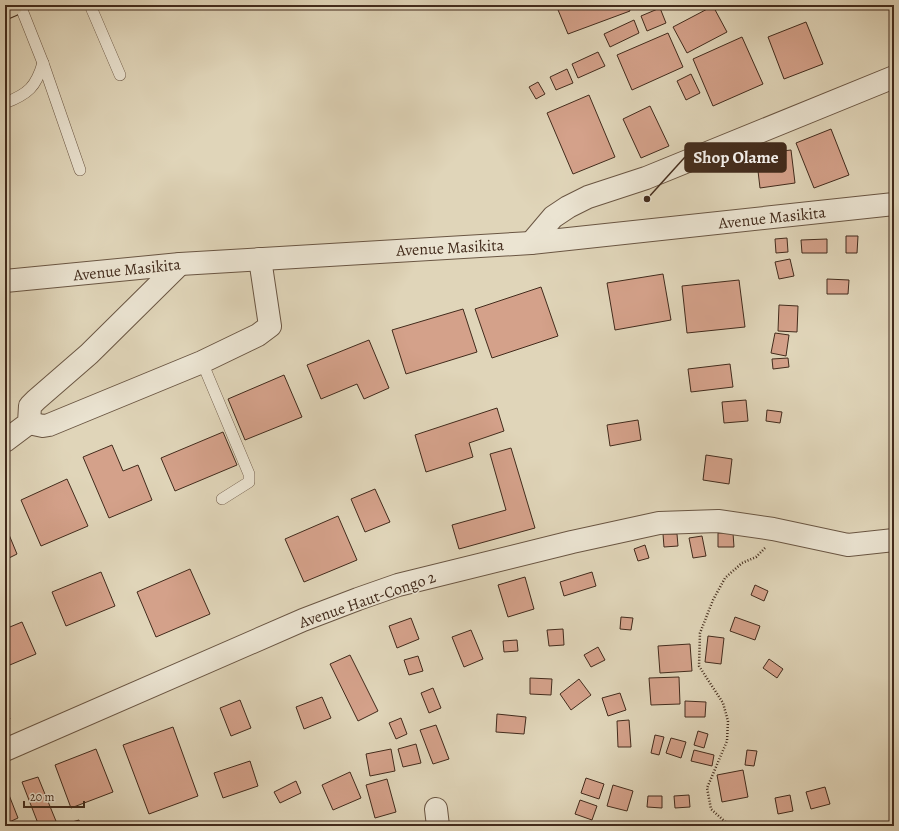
<svg xmlns="http://www.w3.org/2000/svg" width="899" height="831" font-family="Alegreya,serif">
<style>
.building{fill:#d4a18a;stroke:#422b1c}
.lines{fill:none;stroke-linecap:round;stroke-linejoin:round}
.lane-casing{stroke:#6a5643;stroke-width:12}
.street-casing{stroke:#6a5643;stroke-width:24}
.primary-casing{stroke:#422b1c;stroke-width:24}
.path{stroke:#422b1c;stroke-width:2.5;stroke-dasharray:1 2;stroke-linecap:butt}
.lane{stroke:#ebe4d2;stroke-width:11}
.street{stroke:#ebe4d2;stroke-width:22}
.primary{stroke:#e0d5b9;stroke-width:22}
.labels{text-anchor:middle;stroke-width:3;stroke-linejoin:round;paint-order:stroke}
.street-label{font-size:16px;fill:#422b1c;stroke:#ebe4d2}
.leader{fill:none;stroke:#422b1c;stroke-width:1.5}
.callout-dot{fill:#422b1c;stroke:#ebe4d2;stroke-width:1.5}
.callout{fill:#422b1c;stroke:#422b1c;stroke-width:1.5}
.callout-label{font-size:17px;text-anchor:middle;font-weight:bold;fill:#fff}
</style>
<rect width="100%" height="100%" fill="#e0d5b9"/>
<filter id="stains"><feTurbulence type="fractalNoise" baseFrequency=".005" numOctaves="4"/><feColorMatrix values="0 0 0 0 .2 0 0 0 0 .09 0 0 0 0 .02 0 0 0 .5 -.17"/></filter>
<radialGradient id="worn" r=".72"><stop offset=".6" stop-color="#630" stop-opacity="0"/><stop offset="1" stop-color="#630" stop-opacity=".3"/></radialGradient>
<g class="building">
<path d="M556,5H628L630,11L568,34Z"/>
<path d="M713,6L727,32L687,53L673,27Z"/>
<path d="M660,8L666,23L647,31L641,16Z"/>
<path d="M634,20L639,33L610,47L604,34Z"/>
<path d="M806,22L823,64L784,79L768,37Z"/>
<path d="M668,33L683,67L632,90L617,55Z"/>
<path d="M742,37L763,84L713,106L693,59Z"/>
<path d="M598,52L605,66L578,78L572,64Z"/>
<path d="M567,69L573,83L556,90L550,77Z"/>
<path d="M691,74L700,93L686,100L677,81Z"/>
<path d="M538,82L545,94L536,99L529,87Z"/>
<path d="M589,95L615,157L573,174L547,113Z"/>
<path d="M650,106L669,146L641,158L623,119Z"/>
<path d="M831,129L849,175L814,188L796,143Z"/>
<path d="M791,150L795,183L760,188L756,154Z"/>
<path d="M846,236H858L857,253H846Z"/>
<path d="M787,238L788,252L776,253L775,239Z"/>
<path d="M827,239V253H802L801,240Z"/>
<path d="M790,259L794,276L779,279L775,262Z"/>
<path d="M663,274L671,320L615,330L607,283Z"/>
<path d="M827,279L849,280L848,294H827Z"/>
<path d="M739,280L745,327L687,333L682,286Z"/>
<path d="M541,287L558,336L492,358L475,309Z"/>
<path d="M779,305L798,306L797,332L778,331Z"/>
<path d="M463,309L477,352L406,374L392,330Z"/>
<path d="M775,333L789,335L786,356L771,353Z"/>
<path d="M369,340L389,388L364,399L357,384L321,399L307,365Z"/>
<path d="M788,358L789,367L773,369L772,359Z"/>
<path d="M730,364L733,387L691,392L688,369Z"/>
<path d="M284,375L302,417L245,440L228,399Z"/>
<path d="M746,400L748,421L724,423L722,402Z"/>
<path d="M497,408L504,431L469,443L473,457L426,472L415,435Z"/>
<path d="M767,410L782,412L780,423L766,421Z"/>
<path d="M638,420L641,440L610,446L607,425Z"/>
<path d="M223,432L237,465L175,491L161,458Z"/>
<path d="M112,445L123,471L138,465L152,500L109,518L83,457Z"/>
<path d="M511,448L535,528L459,549L452,525L506,510L490,454Z"/>
<path d="M706,455L732,459L729,484L703,480Z"/>
<path d="M67,479L88,526L41,546L21,500Z"/>
<path d="M375,489L390,522L365,532L351,499Z"/>
<path d="M338,516L357,560L304,582L285,539Z"/>
<path d="M5,525L17,554L5,560Z"/>
<path d="M718,533H733L734,547H718Z"/>
<path d="M663,534H677L678,546L664,547Z"/>
<path d="M702,536L706,556L693,558L689,538Z"/>
<path d="M645,545L649,558L638,561L634,549Z"/>
<path d="M190,569L210,614L156,637L137,592Z"/>
<path d="M101,572L115,606L66,626L52,592Z"/>
<path d="M592,572L596,586L564,596L560,582Z"/>
<path d="M525,577L534,609L508,617L498,585Z"/>
<path d="M755,585L768,591L764,601L751,595Z"/>
<path d="M621,617L633,618L631,630L620,629Z"/>
<path d="M735,617L760,626L755,640L730,631Z"/>
<path d="M411,618L419,639L397,648L389,626Z"/>
<path d="M22,622L36,654L5,667V629Z"/>
<path d="M563,629L564,645L549,646L547,630Z"/>
<path d="M471,630L483,659L464,667L452,637Z"/>
<path d="M708,636L724,638L721,664L705,662Z"/>
<path d="M517,640L518,651L504,652L503,641Z"/>
<path d="M690,644L692,671L660,673L658,646Z"/>
<path d="M598,647L605,660L591,667L584,655Z"/>
<path d="M350,655L378,711L358,721L330,664Z"/>
<path d="M418,656L423,671L409,675L404,660Z"/>
<path d="M769,659L783,669L777,678L763,668Z"/>
<path d="M679,677L680,704L651,705L649,678Z"/>
<path d="M530,678L552,679L551,695L530,694Z"/>
<path d="M579,679L591,695L571,710L560,694Z"/>
<path d="M433,688L441,708L429,713L421,693Z"/>
<path d="M620,693L626,710L608,716L602,698Z"/>
<path d="M322,697L331,718L304,729L296,707Z"/>
<path d="M240,700L251,728L231,736L220,708Z"/>
<path d="M685,701L706,702L705,717H685Z"/>
<path d="M5,708L10,719L5,722Z"/>
<path d="M497,714L526,717L524,734L496,732Z"/>
<path d="M401,718L407,734L396,739L389,723Z"/>
<path d="M629,720L631,747H618L617,721Z"/>
<path d="M436,725L449,759L433,764L420,730Z"/>
<path d="M173,727L198,796L149,814L123,745Z"/>
<path d="M698,731L708,734L704,748L694,745Z"/>
<path d="M655,735L664,737L659,755L651,753Z"/>
<path d="M671,738L686,742L681,758L666,753Z"/>
<path d="M416,744L421,763L403,767L398,749Z"/>
<path d="M96,749L113,792L71,808L55,765Z"/>
<path d="M391,749L395,771L370,776L366,754Z"/>
<path d="M694,750L714,755L712,766L691,761Z"/>
<path d="M747,750L757,751L754,766L745,765Z"/>
<path d="M250,761L258,786L223,798L214,773Z"/>
<path d="M743,770L748,797L722,802L717,775Z"/>
<path d="M350,772L361,798L333,810L322,785Z"/>
<path d="M38,777L58,826H39L22,782Z"/>
<path d="M586,778L604,784L599,799L581,793Z"/>
<path d="M387,779L396,812L375,818L366,785Z"/>
<path d="M296,781L301,793L280,803L274,792Z"/>
<path d="M613,785L633,791L627,811L607,806Z"/>
<path d="M825,787L830,804L811,809L806,792Z"/>
<path d="M9,795L18,818L5,824V797Z"/>
<path d="M689,795L690,807L675,808L674,796Z"/>
<path d="M790,795L793,811L778,814L775,798Z"/>
<path d="M648,796H662V808L647,807Z"/>
<path d="M580,800L597,806L592,820L575,814Z"/>
<path d="M79,820L80,826H66L65,824Z"/>
</g>
<g class="lines">
<defs>
<g id="lane">
<path d="M20,5L43,63L80,170"/>
<path d="M90,5L120,75"/>
<path d="M5,103C28,94 36,87 43,63"/>
<path d="M202,362L249,474V482L222,499"/>
</g>
<g id="street">
<path d="M531,243L553,217L568,207L588,197L646,178L894,77"/>
<path d="M5,281L180,264L531,243L894,204"/>
<path d="M29,423L43,426L49,425L202,362L258,335L270,326L260,259"/>
<path d="M5,441L29,423L30,406L36,400L89,354L180,264"/>
<path d="M5,750L303,620L358,599L398,585L572,542L659,523L718,521L773,529L848,545L894,540"/>
<path d="M436,809L438,826"/>
</g>
<path id="primary" d="M5,8L12,5"/>
</defs>
<use href="#lane" class="lane-casing"/>
<use href="#street" class="street-casing"/>
<use href="#primary" class="primary-casing"/>
<path class="path" d="M730,826L711,809L707,788L727,741L728,721L723,703L699,666L700,633L713,600L725,578L742,563L756,557L765,548"/>
<use href="#lane" class="lane"/>
<use href="#street" class="street"/>
<use href="#primary" class="primary"/>
</g>
<g class="labels">
<g class="street-label">
<text transform="translate(772 217) rotate(-6)" y="6">Avenue Masikita</text>
<text transform="translate(450 247) rotate(-3)" y="6">Avenue Masikita</text>
<text transform="translate(127 269) rotate(-6)" y="6">Avenue Masikita</text>
<text transform="translate(367 599) rotate(-19)" y="6">Avenue Haut-Congo 2</text>
</g>
</g>
<path class="leader" d="M647 199L685 157"/>
<circle class="callout-dot" cx="647" cy="199" r="4"/>
<rect class="callout" x="685" y="143" width="101" height="29" rx="4"/>
<g class="callout-label">
<text x="736" y="163">Shop Olame</text>
</g>
<rect width="899" height="831" fill="none" stroke="#e0d5b9" stroke-width="20"/>
<rect x="6" y="6" width="887" height="819" fill="none" stroke="#422b1c" stroke-width="2"/>
<rect x="10" y="10" width="879" height="811" fill="none" stroke="#422b1c"/>
<path d="M24 801v6h60v-6" fill="none" stroke="#422b1c" stroke-width="2"/>
<text x="30" y="801" font-size="12" fill="#422b1c" stroke="#ebe4d2" stroke-width="3" paint-order="stroke">20 m</text>
<rect width="100%" height="100%" filter="url(#stains)"/>
<rect width="100%" height="100%" fill="url(#worn)"/>
</svg>
